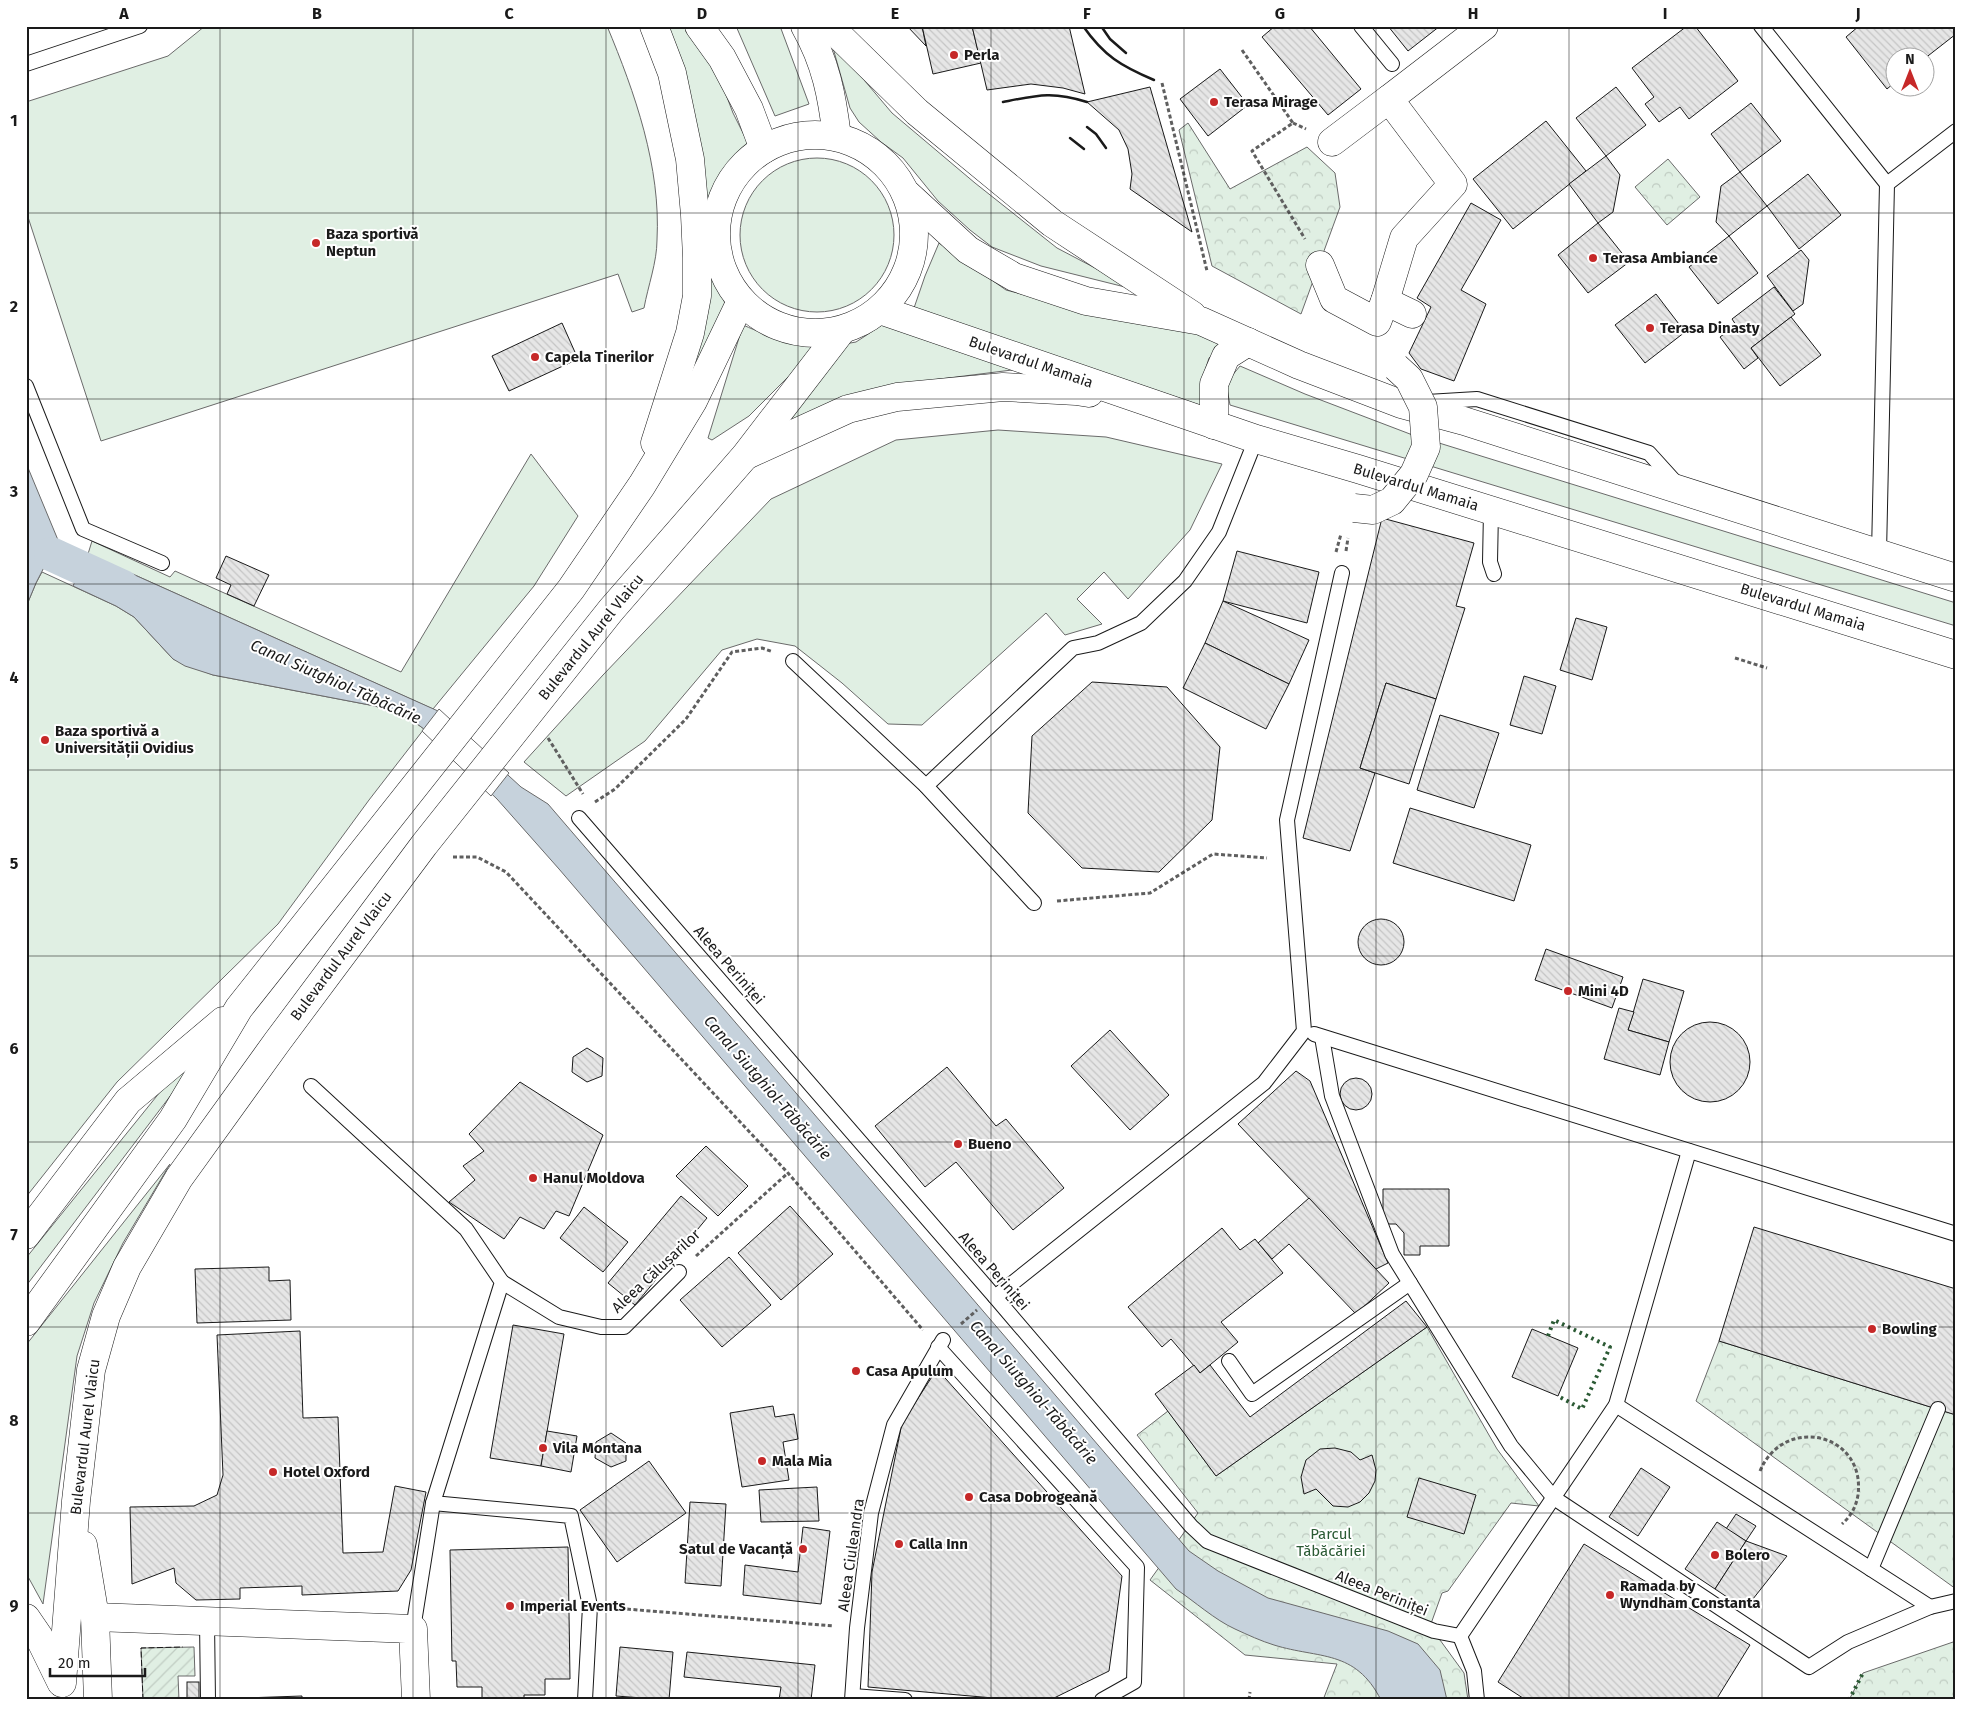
<svg xmlns="http://www.w3.org/2000/svg" width="1982" height="1726" font-family="'Fira Sans',sans-serif">
<style>
.grass{fill:#e0efe3;stroke:#6a6a6a}
.forest{fill:url(#forest-crowns);stroke:#6a6a6a}
.garden{fill:url(#garden-furrows);stroke:#6a6a6a}
.water{fill:#c6d2dc;stroke:#6a6a6a}
.pier{fill:#fff;stroke:#6a6a6a}
.lines{fill:none;stroke-linecap:round;stroke-linejoin:round}
.canal{stroke:#c6d2dc;stroke-width:34}
.building{fill:url(#building-back-hatch);stroke:#1a1a1a}
.lane-casing{stroke:#1a1a1a;stroke-width:16}
.street-casing{stroke:#1a1a1a;stroke-width:29}
.secondary-casing{stroke:#1a1a1a;stroke-width:29}
.path{stroke:#5f5f5f;stroke-width:3;stroke-dasharray:4 2.5;stroke-linecap:butt}
.lane{stroke:#fff;stroke-width:14}
.street{stroke:#fff;stroke-width:28}
.secondary{stroke:#fff;stroke-width:28}
.street-bridge-casing{stroke:#1a1a1a;stroke-width:29;stroke-linecap:butt}
.street-bridge{stroke:#fff;stroke-width:28}
.hedge{stroke:#2b5a34;stroke-width:4;stroke-dasharray:2.5 4;stroke-linecap:butt}
.fence{stroke:#1a1a1a;stroke-width:1;stroke-dasharray:6 2.5;stroke-linecap:butt}
.wall{stroke:#1a1a1a;stroke-width:2.5}
.grid{fill:none;stroke:#1a1a1a;stroke-width:1;stroke-opacity:0.55}
.poi-dot{fill:#c62828;stroke:#fff;stroke-width:2}
.labels{text-anchor:middle;stroke-width:4;stroke-linejoin:round;paint-order:stroke}
.poi-label{font-size:15px;font-weight:bold;fill:#1a1a1a;stroke:#fff;text-anchor:start}
.street-label{font-size:15px;fill:#1a1a1a;stroke:#fff}
.park-label{font-size:15px;fill:#2b5a34;stroke:#fff}
.water-label{font-size:16px;font-style:italic;fill:#1a1a1a;stroke:#fff}
.neatline{fill:none;stroke:#1a1a1a;stroke-width:2}
.grid-label{font-size:16px;text-anchor:middle;font-weight:bold;fill:#1a1a1a}
</style>
<defs>
<pattern id="forest-crowns" width="20" height="18" patternUnits="userSpaceOnUse" patternTransform="scale(1.25)"><rect width="20" height="18" fill="#e0efe3"/><path d="M2 6a3 3 0 1 1 6 0M12 15a3 3 0 1 1 6 0" fill="none" stroke="#c0ccc2"/></pattern>
<pattern id="garden-furrows" width="10" height="10" patternUnits="userSpaceOnUse" patternTransform="scale(1.25)"><rect width="10" height="10" fill="#e0efe3"/><path d="M-1 1l2-2M0 10L10 0M9 11l2-2" fill="none" stroke="#c0ccc2"/></pattern>
<pattern id="building-back-hatch" width="6" height="6" patternUnits="userSpaceOnUse" patternTransform="scale(1.25)"><rect width="6" height="6" fill="#e6e6e6"/><path d="M-1 5l2 2M0 0l6 6M5-1l2 2" fill="none" stroke="#c5c5c5"/></pattern>
</defs>
<rect width="100%" height="100%" fill="#fff"/>
<g class="grass">
<path d="M205,26H607C635,93 661,167 657,240C657,262 648,286 644,308L632,312L618,274L101,441L26,211V102L168,56Z"/>
<path d="M663,26H685L720,79L733,113L748,143L736,157L715,190L709,234L715,268L725,304L666,428L702,308Z"/>
<path d="M736,26H780L809,104L775,116Z"/>
<path d="M831,41L892,113L975,183L1057,248L1137,290L1041,266L992,247L970,230L938,201L903,158L881,142L859,122L850,108Z"/>
<circle cx="817" cy="235" r="77"/>
<path d="M939,243L1006,290L1082,310L1202,332L1225,342L1209,358L1201,383L1202,406L914,308L925,276Z"/>
<path d="M743,325C773,338 790,345 823,342L749,416L712,440L708,438Z"/>
<path d="M882,325L1020,369L932,380L784,424L839,345L856,342Z"/>
<path d="M1240,366L1305,394L1410,434L1956,603V626L1230,405L1226,383Z"/>
<path d="M998,430L1106,437L1222,464L1190,530L1128,599L1104,572L1077,599L1102,624L1065,635L1046,613L922,725L888,724L842,683L795,646L757,639L722,650L645,741L566,796L524,762L603,675L771,499L896,440Z"/>
<path d="M531,454L578,516L534,586L433,709L88,554L92,541L170,577L175,571L401,672Z"/>
<path d="M42,572L116,606L134,617L173,659L213,675L375,706L409,718L424,729L369,800L278,924L117,1082L26,1197V607L36,583Z"/>
<path d="M193,1066L26,1286V1258L177,1071Z"/>
<path d="M170,1164L123,1243L94,1303L77,1356L43,1604L26,1573V1345Z"/>
</g>
<g class="forest">
<path d="M1188,123L1230,189L1307,147L1335,173L1340,207L1301,314L1212,266L1179,130Z"/>
<path d="M1668,159L1700,197L1667,225L1635,187Z"/>
<path d="M1427,1327L1497,1449L1539,1506L1511,1503L1448,1591L1442,1593L1428,1632L1440,1640L1464,1673L1468,1700H1323L1337,1664L1245,1655L1150,1580L1198,1513L1137,1435L1168,1411L1216,1476Z"/>
<path d="M1719,1341L1956,1415V1589L1696,1401Z"/>
<path d="M1956,1641V1700H1849L1863,1673Z"/>
</g>
<path class="garden" d="M194,1647L195,1676H178L179,1700H143L141,1648Z"/>
<g class="water">
<path d="M26,463L58,540L36,583L26,607Z"/>
<path d="M88,554L438,711L521,787L548,804L1189,1551L1218,1571L1268,1598L1388,1631L1418,1644L1440,1670L1447,1700H1381C1355,1649 1319,1659 1274,1645C1261,1641 1248,1635 1235,1629C1215,1620 1194,1601 1176,1589L559,869L497,799L424,729L409,718L375,706L213,675L185,666L173,659L134,617L116,606L73,586Z"/>
</g>
<path class="pier" d="M439,709L509,773L491,796L422,731Z"/>
<g class="lines">
<path class="canal" d="M51,554L123,587"/>
</g>
<g class="building">
<path d="M907,26H922L926,46Z"/>
<path d="M922,26H972L981,63L933,74Z"/>
<path d="M972,26H1069L1085,94L1063,88L1031,84L987,90Z"/>
<path d="M1275,26H1309L1361,89L1328,115L1262,37Z"/>
<path d="M1388,26H1440L1408,51Z"/>
<path d="M1687,26H1695L1738,81L1689,119L1680,107L1659,122L1645,104L1654,97L1632,68Z"/>
<path d="M1859,26H1956V34L1924,59L1894,58V83L1887,89L1846,37Z"/>
<path d="M1220,69L1248,105L1208,136L1180,99Z"/>
<path d="M1150,87L1192,232L1130,189L1132,174L1128,149L1119,130L1087,102Z"/>
<path d="M1616,87L1646,125L1606,156L1576,118Z"/>
<path d="M1751,103L1781,141L1740,172L1711,134Z"/>
<path d="M1546,121L1586,171L1513,229L1473,179Z"/>
<path d="M1606,156L1620,175L1613,212L1598,223L1569,184Z"/>
<path d="M1740,172L1767,206L1729,236L1716,222L1721,186Z"/>
<path d="M1808,174L1841,215L1799,249L1767,206Z"/>
<path d="M1471,203L1501,220L1461,290L1486,304L1454,381L1421,369L1409,353L1431,307L1417,298Z"/>
<path d="M1598,223L1629,262L1588,293L1558,255Z"/>
<path d="M1729,236L1758,273L1718,304L1689,267Z"/>
<path d="M1801,250L1809,260L1803,304L1793,311L1767,276Z"/>
<path d="M1774,287L1795,314L1751,348L1758,358L1744,369L1720,337L1736,325L1732,319Z"/>
<path d="M1656,294L1685,332L1645,363L1615,325Z"/>
<path d="M1791,317L1821,355L1780,386L1751,348Z"/>
<path d="M562,323L578,359L509,391L492,356Z"/>
<path d="M1382,518L1474,543L1456,606L1465,608L1436,699L1386,683L1360,768L1375,773L1350,851L1303,838Z"/>
<path d="M1237,551L1319,572L1307,623L1223,601Z"/>
<path d="M226,556L269,575L254,606L227,594L231,585L216,578Z"/>
<path d="M1223,601L1309,640L1289,684L1205,643Z"/>
<path d="M1576,618L1607,627L1592,680L1560,670Z"/>
<path d="M1205,643L1289,684L1266,729L1183,688Z"/>
<path d="M1524,676L1556,686L1542,734L1510,725Z"/>
<path d="M1092,682L1167,687L1220,747L1212,820L1159,872L1082,868L1028,813L1032,736Z"/>
<path d="M1386,683L1436,699L1409,784L1360,768Z"/>
<path d="M1440,715L1499,733L1474,808L1417,790Z"/>
<path d="M1410,808L1531,845L1514,901L1393,863Z"/>
<circle cx="1381" cy="942" r="23"/>
<path d="M1546,949L1623,977L1612,1008L1535,980Z"/>
<path d="M1643,979L1684,991L1669,1042L1628,1030Z"/>
<path d="M1619,1008L1634,1012L1628,1030L1669,1042L1660,1075L1604,1059Z"/>
<circle cx="1710" cy="1062" r="40"/>
<path d="M1110,1030L1169,1095L1130,1130L1071,1066Z"/>
<path d="M587,1048L603,1058L602,1076L587,1082L572,1072L573,1057Z"/>
<path d="M947,1067L996,1126L1006,1119L1064,1188L1013,1230L956,1162L925,1187L875,1126Z"/>
<path d="M1296,1071L1310,1081L1388,1263L1376,1269L1238,1124Z"/>
<circle cx="1356" cy="1094" r="16"/>
<path d="M520,1082L603,1135L569,1216L556,1211L544,1229L520,1217L504,1239L449,1202L475,1180L463,1166L484,1151L469,1134Z"/>
<path d="M706,1146L748,1186L718,1216L676,1176Z"/>
<path d="M1383,1189H1449V1246H1420V1255H1404V1233L1396,1224H1383Z"/>
<path d="M681,1196L707,1218L635,1305L608,1283Z"/>
<path d="M1309,1198L1389,1283L1356,1314L1289,1244L1272,1259L1258,1243Z"/>
<path d="M790,1206L833,1254L781,1300L738,1253Z"/>
<path d="M584,1207L628,1242L603,1272L560,1238Z"/>
<path d="M1754,1227L1956,1289V1415L1719,1341Z"/>
<path d="M1222,1228L1240,1250L1255,1239L1283,1273L1221,1322L1238,1342L1200,1373L1171,1339L1162,1347L1128,1307Z"/>
<path d="M729,1257L771,1305L722,1347L680,1300Z"/>
<path d="M269,1267V1281L290,1280L291,1320L197,1323L195,1269Z"/>
<path d="M1406,1301L1427,1327L1216,1476L1155,1394L1194,1365L1200,1373L1210,1365L1250,1417Z"/>
<path d="M513,1325L564,1334L541,1466L490,1458Z"/>
<path d="M1532,1329L1578,1348L1558,1396L1512,1377Z"/>
<path d="M300,1331L303,1418L338,1417L343,1553L383,1552L395,1486L426,1492L411,1570L398,1591L302,1595V1586L240,1588V1599L196,1600L176,1583L174,1568L132,1584L130,1507L194,1506L217,1495L223,1475L217,1335Z"/>
<path d="M937,1369L1122,1576L1109,1671L1050,1700H1016L868,1687L872,1572L902,1423Z"/>
<path d="M773,1406L775,1417L794,1414L798,1439L783,1442L789,1480L742,1487L730,1413Z"/>
<path d="M547,1431L577,1436L571,1472L541,1466Z"/>
<path d="M611,1433L626,1443V1461L611,1467L595,1458L596,1442Z"/>
<path d="M1335,1448L1351,1452L1360,1460L1372,1455L1376,1470L1375,1481L1369,1493L1360,1502L1348,1507L1333,1506L1316,1489L1304,1494L1301,1477L1306,1460L1320,1449Z"/>
<path d="M649,1461L686,1513L617,1562L580,1510Z"/>
<path d="M1641,1468L1670,1487L1638,1536L1609,1517Z"/>
<path d="M1419,1478L1476,1495L1464,1534L1407,1517Z"/>
<path d="M817,1487L819,1521L761,1522L759,1490Z"/>
<path d="M690,1502L726,1504L721,1586L685,1583Z"/>
<path d="M1736,1514L1756,1526L1746,1541L1726,1529Z"/>
<path d="M1717,1522L1746,1541L1715,1589L1685,1569Z"/>
<path d="M803,1527L830,1531L821,1604L743,1595L745,1565L798,1572Z"/>
<path d="M1746,1541L1787,1556L1745,1609L1715,1589Z"/>
<path d="M1584,1544L1750,1645L1716,1700H1526L1498,1682Z"/>
<path d="M568,1547L570,1679H545V1695H524V1700H482V1687H457L456,1661H452L450,1550Z"/>
<path d="M620,1647L673,1652L669,1700L616,1696Z"/>
<path d="M687,1652L815,1665L811,1700H779L781,1687L684,1677Z"/>
<rect x="187" y="1682" width="12" height="18"/>
<path d="M302,1696V1700H244V1698Z"/>
</g>
<g class="lines">
<defs>
<g id="lane">
<path d="M1361,26L1392,64"/>
<path d="M1761,26L1887,184L1879,553"/>
<path d="M26,64L140,26"/>
<path d="M1887,184L1956,131"/>
<path d="M26,386L83,529L162,563"/>
<path d="M1427,402L1477,399L1649,453L1678,485"/>
<path d="M1491,511L1490,562L1494,574"/>
<path d="M793,661L926,786L1034,903"/>
<path d="M926,786L1073,648L1098,643L1141,623L1185,581L1219,532L1256,439"/>
<path d="M579,818L995,1297L1191,1526L1207,1541L1434,1631L1460,1636"/>
<path d="M1314,1034L1956,1234"/>
<path d="M1322,1037L1332,1096L1392,1254L1511,1446L1554,1498L1809,1667L1848,1642L1930,1607L1956,1601"/>
<path d="M311,1086L466,1229L502,1282L433,1503L571,1516L590,1606L585,1700"/>
<path d="M502,1282L559,1317L601,1327H624L679,1272"/>
<path d="M995,1297L1264,1083L1304,1031L1287,820L1342,573"/>
<path d="M938,1347L1137,1567L1134,1682L1102,1700"/>
<path d="M1229,1361L1252,1394L1410,1283"/>
<path d="M1616,1405L1930,1607"/>
<path d="M1871,1569L1938,1409"/>
<path d="M207,1621L208,1700"/>
<path d="M413,1629L433,1503"/>
<path d="M853,1696L905,1700"/>
<path d="M852,1700L857,1628L871,1513L894,1425L943,1340"/>
<path d="M1477,1700L1474,1671L1460,1636L1616,1405L1689,1151"/>
</g>
<g id="street">
<path d="M1332,142L1389,99"/>
<path d="M1320,265L1334,299L1377,322L1385,301"/>
<path d="M1412,314L1385,301L1404,238L1453,184L1389,99L1484,26"/>
<path d="M95,1617L413,1629L416,1700"/>
</g>
<g id="secondary">
<path d="M654,26L672,73L690,159L695,215L697,258V296L690,333L655,443"/>
<path d="M699,26L722,58L749,109L764,149"/>
<path d="M805,26C826,63 832,96 837,137"/>
<path d="M829,26L917,112L1052,223L1192,315"/>
<circle cx="815" cy="234" r="99"/>
<path d="M907,194L968,250L1014,277L1086,301L1201,321L1299,365L1401,404L1464,421L1956,578"/>
<path d="M880,310L1256,439L1358,469L1956,655"/>
<path d="M1214,425V384L1226,356L1248,342"/>
<path d="M749,454L848,409L897,397L1003,387L1076,391L1089,393"/>
<path d="M26,1235L128,1101L223,1021"/>
<path d="M26,1322L173,1119L239,1008L571,589L642,485L693,401L741,301"/>
<path d="M83,1545L95,1617L98,1700"/>
<path d="M26,1618L39,1637L61,1682"/>
<path d="M62,1683L76,1501L91,1370L106,1316L127,1267L179,1178L277,1042L424,845L611,610L745,456L842,330"/>
</g>
</defs>
<use href="#lane" class="lane-casing"/>
<use href="#street" class="street-casing"/>
<use href="#secondary" class="secondary-casing"/>
<g class="path">
<path d="M1242,50L1293,123L1252,151L1305,239"/>
<path d="M1162,83L1207,271"/>
<path d="M1293,123L1306,129"/>
<path d="M1346,551L1348,538"/>
<path d="M1336,552L1341,534"/>
<path d="M1735,658L1767,668"/>
<path d="M548,738L583,794"/>
<path d="M595,802L615,789L686,719L732,652L762,648L773,652"/>
<path d="M453,857H477L506,872L788,1173L923,1330"/>
<path d="M1057,901L1150,893L1213,854L1267,858"/>
<path d="M696,1256L788,1173"/>
<path d="M961,1324L977,1310"/>
<path d="M1760,1471C1784,1414 1866,1433 1858,1495C1856,1507 1851,1516 1842,1524"/>
<path d="M614,1608L834,1626"/>
<path d="M1249,1700L1250,1692"/>
</g>
<use href="#lane" class="lane"/>
<use href="#street" class="street"/>
<use href="#secondary" class="secondary"/>
<defs>
<path id="street-bridge" d="M1354,508L1373,510L1392,501L1414,474L1426,447L1423,407L1409,379L1396,367"/>
</defs>
<use href="#street-bridge" class="street-bridge-casing"/>
<use href="#street-bridge" class="street-bridge"/>
<g class="hedge">
<path d="M1548,1336L1554,1320L1610,1347L1582,1409L1558,1396"/>
<path d="M1849,1700L1863,1673"/>
</g>
<path class="fence" d="M143,1700L141,1648L183,1647"/>
<g class="wall">
<path d="M1083,26C1104,56 1121,66 1154,80"/>
<path d="M1101,26L1110,39L1126,53"/>
<path d="M1003,102C1038,95 1053,91 1087,102"/>
<path d="M1087,127L1096,134L1106,148"/>
<path d="M1070,138L1084,149"/>
</g>
</g>
<path class="grid" d="M220,26V1700M413,26V1700M606,26V1700M798,26V1700M991,26V1700M1184,26V1700M1376,26V1700M1569,26V1700M1762,26V1700M26,213H1956M26,399H1956M26,584H1956M26,770H1956M26,956H1956M26,1142H1956M26,1327H1956M26,1513H1956"/>
<g class="poi-dot">
<circle cx="954" cy="55" r="5"/>
<circle cx="1214" cy="102" r="5"/>
<circle cx="316" cy="243" r="5"/>
<circle cx="1593" cy="258" r="5"/>
<circle cx="1650" cy="328" r="5"/>
<circle cx="535" cy="357" r="5"/>
<circle cx="45" cy="740" r="5"/>
<circle cx="1568" cy="991" r="5"/>
<circle cx="958" cy="1144" r="5"/>
<circle cx="533" cy="1178" r="5"/>
<circle cx="1872" cy="1329" r="5"/>
<circle cx="856" cy="1371" r="5"/>
<circle cx="543" cy="1448" r="5"/>
<circle cx="762" cy="1461" r="5"/>
<circle cx="273" cy="1472" r="5"/>
<circle cx="969" cy="1497" r="5"/>
<circle cx="899" cy="1544" r="5"/>
<circle cx="803" cy="1549" r="5"/>
<circle cx="1715" cy="1555" r="5"/>
<circle cx="1610" cy="1595" r="5"/>
<circle cx="510" cy="1606" r="5"/>
</g>
<g class="labels">
<g class="poi-label">
<text x="964" y="60">Perla</text>
<text x="1224" y="107">Terasa Mirage</text>
<text x="326" y="239">Baza sportivă<tspan x="326" dy="17">Neptun</tspan></text>
<text x="1603" y="263">Terasa Ambiance</text>
<text x="1660" y="333">Terasa Dinasty</text>
<text x="545" y="362">Capela Tinerilor</text>
<text x="55" y="736">Baza sportivă a<tspan x="55" dy="17">Universității Ovidius</tspan></text>
<text x="1578" y="996">Mini 4D</text>
<text x="968" y="1149">Bueno</text>
<text x="543" y="1183">Hanul Moldova</text>
<text x="1882" y="1334">Bowling</text>
<text x="866" y="1376">Casa Apulum</text>
<text x="553" y="1453">Vila Montana</text>
<text x="772" y="1466">Mala Mia</text>
<text x="283" y="1477">Hotel Oxford</text>
<text x="979" y="1502">Casa Dobrogeană</text>
<text x="909" y="1549">Calla Inn</text>
<text x="793" y="1554" text-anchor="end">Satul de Vacanță</text>
<text x="1725" y="1560">Bolero</text>
<text x="1620" y="1591">Ramada by<tspan x="1620" dy="17">Wyndham Constanta</tspan></text>
<text x="520" y="1611">Imperial Events</text>
</g>
<g class="street-label">
<text transform="translate(1031 362) rotate(19)" y="5">Bulevardul Mamaia</text>
<text transform="translate(1416 487) rotate(17)" y="5">Bulevardul Mamaia</text>
<text transform="translate(1803 607) rotate(17)" y="5">Bulevardul Mamaia</text>
<text transform="translate(591 637) rotate(-51)" y="5">Bulevardul Aurel Vlaicu</text>
<text transform="translate(341 956) rotate(-53)" y="5">Bulevardul Aurel Vlaicu</text>
<text transform="translate(729 965) rotate(49)" y="5">Aleea Periniței</text>
<text transform="translate(656 1271) rotate(-43)" y="5">Aleea Călușarilor</text>
<text transform="translate(994 1271) rotate(49)" y="5">Aleea Periniței</text>
<text transform="translate(85 1437) rotate(-83)" y="5">Bulevardul Aurel Vlaicu</text>
<text transform="translate(851 1555) rotate(-82)" y="5">Aleea Ciuleandra</text>
<text transform="translate(1382 1593) rotate(22)" y="5">Aleea Periniței</text>
</g>
<g class="park-label">
<text x="1331" y="1539">Parcul<tspan x="1331" dy="17">Tăbăcăriei</tspan></text>
</g>
<g class="water-label">
<text transform="translate(336 681) rotate(24)" y="6">Canal Siutghiol-Tăbăcărie</text>
<text transform="translate(768 1087) rotate(49)" y="6">Canal Siutghiol-Tăbăcărie</text>
<text transform="translate(1034 1392) rotate(49)" y="6">Canal Siutghiol-Tăbăcărie</text>
</g>
</g>
<rect width="1982" height="1726" fill="none" stroke="#ffffff" stroke-width="55"/>
<g transform="translate(1910 72)"><circle r="24" fill="#ffffff" stroke="#a3a3a3"/>
<path d="M0-4L9 19L0 12L-9 19Z" fill="#c62828"/>
<text y="-8" font-size="14" font-weight="bold" text-anchor="middle" fill="#1a1a1a">N</text>
</g>
<path d="M50 1668v8h95v-8" fill="none" stroke="#1a1a1a" stroke-width="2.5"/>
<text x="58" y="1668" font-size="15" fill="#1a1a1a" stroke="#ffffff" stroke-width="4" paint-order="stroke">20 m</text>
<rect x="28" y="28" width="1926" height="1670" class="neatline"/>
<g class="grid-label">
<text x="124" y="19">A</text>
<text x="317" y="19">B</text>
<text x="509" y="19">C</text>
<text x="702" y="19">D</text>
<text x="895" y="19">E</text>
<text x="1087" y="19">F</text>
<text x="1280" y="19">G</text>
<text x="1473" y="19">H</text>
<text x="1665" y="19">I</text>
<text x="1858" y="19">J</text>
<text x="14" y="126">1</text>
<text x="14" y="312">2</text>
<text x="14" y="497">3</text>
<text x="14" y="683">4</text>
<text x="14" y="869">5</text>
<text x="14" y="1054">6</text>
<text x="14" y="1240">7</text>
<text x="14" y="1426">8</text>
<text x="14" y="1611">9</text>
</g>
</svg>
